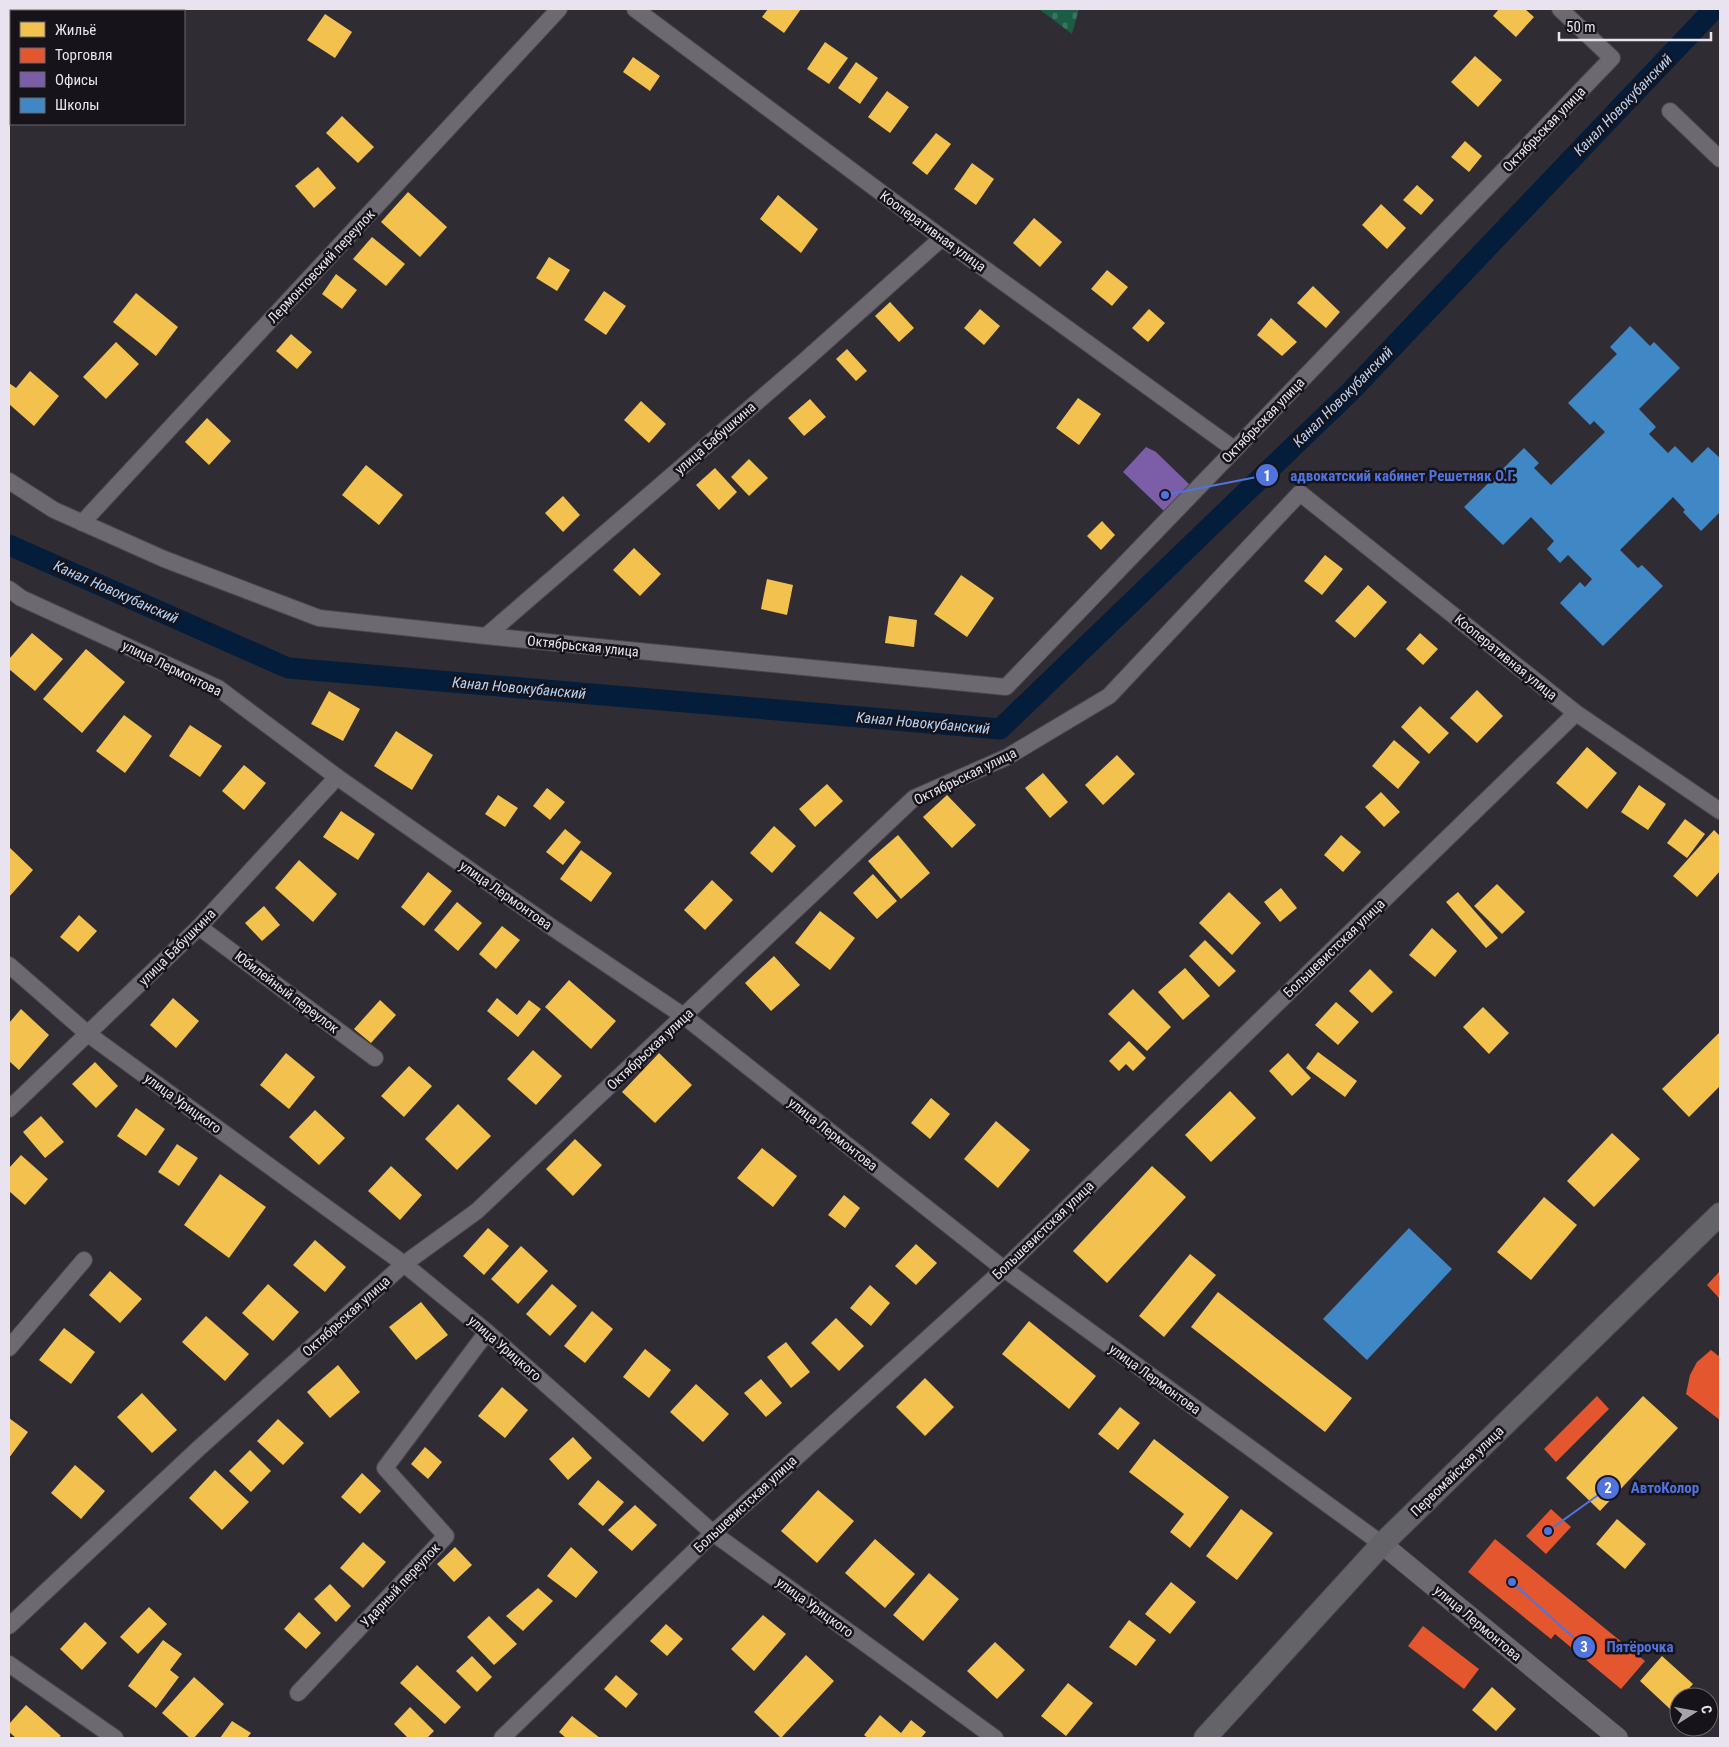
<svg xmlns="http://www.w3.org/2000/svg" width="1729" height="1747" font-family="'Roboto Condensed',sans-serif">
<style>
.cemetery{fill:url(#cemetery-stones)}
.homes{fill:#f2c14e}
.shops{fill:#e4572e}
.offices{fill:#7b5ea7}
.schools{fill:#3f88c5}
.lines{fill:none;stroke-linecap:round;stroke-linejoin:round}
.canal{stroke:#041d3a;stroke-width:21}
.minor-casing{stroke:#4a474e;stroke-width:18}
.tertiary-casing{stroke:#4a474e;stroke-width:21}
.secondary-casing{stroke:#4a474e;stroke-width:24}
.minor{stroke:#6c6970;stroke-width:16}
.tertiary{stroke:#6c6970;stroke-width:20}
.secondary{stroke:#636368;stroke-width:22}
.labels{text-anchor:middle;stroke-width:5;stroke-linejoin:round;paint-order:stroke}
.street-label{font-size:14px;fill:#e8e3ee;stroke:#16131a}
.water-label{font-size:15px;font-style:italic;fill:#b3d2f6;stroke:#16131a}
.leader{fill:none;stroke:#5073de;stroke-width:2}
.callout-dot{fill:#5073de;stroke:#16131a;stroke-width:2}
.mark-label{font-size:15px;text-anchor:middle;font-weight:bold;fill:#fff}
.callout-label{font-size:15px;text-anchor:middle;font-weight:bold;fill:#5073de;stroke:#16131a;stroke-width:5;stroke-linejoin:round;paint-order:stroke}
</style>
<defs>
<pattern id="cemetery-stones" width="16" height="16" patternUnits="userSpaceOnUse" patternTransform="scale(1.25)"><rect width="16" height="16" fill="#1b5c44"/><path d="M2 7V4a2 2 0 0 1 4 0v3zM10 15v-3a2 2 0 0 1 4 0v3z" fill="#3c735f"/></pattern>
</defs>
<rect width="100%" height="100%" fill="#302c34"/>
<path class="cemetery" d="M1039,9H1079L1072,34Z"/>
<g class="homes">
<path d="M768,9H801L784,33L762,17Z"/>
<path d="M1499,9H1525L1534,17L1516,37L1493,16Z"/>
<path d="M325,14L352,32L335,58L307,40Z"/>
<path d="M9,41L11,43V91L9,90Z"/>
<path d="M825,42L848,58L829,84L807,69Z"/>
<path d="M1475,56L1502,80L1478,107L1451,82Z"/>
<path d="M633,57L660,76L650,91L623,72Z"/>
<path d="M856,62L878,78L860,104L838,88Z"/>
<path d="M887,91L909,107L890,133L868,117Z"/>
<path d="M342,116L374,147L358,163L326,133Z"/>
<path d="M936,133L951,144L927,175L912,163Z"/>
<path d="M1465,141L1482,156L1469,172L1451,157Z"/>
<path d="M972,163L994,179L976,205L954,189Z"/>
<path d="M318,167L336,188L314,208L295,186Z"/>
<path d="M1417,185L1434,200L1421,215L1403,200Z"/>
<path d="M408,192L447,227L420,257L381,222Z"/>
<path d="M778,195L818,229L801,253L760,219Z"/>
<path d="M1381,204L1406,228L1387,249L1362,225Z"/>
<path d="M1034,218L1062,242L1040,267L1013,243Z"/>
<path d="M372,237L405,264L386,286L353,259Z"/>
<path d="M549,257L570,270L557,291L536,278Z"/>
<path d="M1107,270L1128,287L1112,306L1091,289Z"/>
<path d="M336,274L357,290L342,309L322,294Z"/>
<path d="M1313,286L1340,312L1326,328L1297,303Z"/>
<path d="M604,291L626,306L606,335L584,320Z"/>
<path d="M136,293L178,327L156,356L113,322Z"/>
<path d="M890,302L914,328L899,342L875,316Z"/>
<path d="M980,309L1000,326L984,345L964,328Z"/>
<path d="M1149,309L1165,323L1148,342L1132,328Z"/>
<path d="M1271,318L1297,342L1282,356L1257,335Z"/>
<path d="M291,334L312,352L297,369L276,351Z"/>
<path d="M116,342L139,364L106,399L83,377Z"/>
<path d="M847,349L867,371L856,381L836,359Z"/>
<path d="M30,371L59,396L34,426L9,404V383L16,388Z"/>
<path d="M1078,398L1101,414L1079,445L1056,428Z"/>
<path d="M810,399L826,417L804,436L788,418Z"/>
<path d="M641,401L666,424L649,443L624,420Z"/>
<path d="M207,418L231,441L209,465L185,442Z"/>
<path d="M749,459L768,478L749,496L731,477Z"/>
<path d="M366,465L403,495L379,525L342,495Z"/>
<path d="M715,468L737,492L719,510L696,485Z"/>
<path d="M563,496L580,515L563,532L545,513Z"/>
<path d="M1102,521L1115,535L1101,550L1087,536Z"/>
<path d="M634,548L661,574L640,596L613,570Z"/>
<path d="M1325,555L1343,569L1322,595L1304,581Z"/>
<path d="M961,575L994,598L967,637L934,614Z"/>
<path d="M767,579L793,585L787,615L761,609Z"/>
<path d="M1368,585L1387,602L1355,638L1335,621Z"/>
<path d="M889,616L917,620L914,647L885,643Z"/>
<path d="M32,633L63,659L35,691L9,669V659Z"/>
<path d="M1420,633L1438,649L1423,665L1406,649Z"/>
<path d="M86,649L125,682L82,733L43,699Z"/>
<path d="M1477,690L1503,716L1477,743L1450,718Z"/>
<path d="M329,691L360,709L343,741L311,724Z"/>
<path d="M1420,706L1449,733L1429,754L1401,727Z"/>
<path d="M124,715L152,736L125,773L96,751Z"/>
<path d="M190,725L222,746L200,777L169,756Z"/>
<path d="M396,731L433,755L412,790L374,766Z"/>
<path d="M1394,740L1420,762L1398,789L1372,766Z"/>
<path d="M1587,747L1617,773L1587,809L1556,783Z"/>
<path d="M1117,755L1135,774L1103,805L1085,785Z"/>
<path d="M244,765L266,783L244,810L222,791Z"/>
<path d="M1043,773L1068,802L1050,818L1025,788Z"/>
<path d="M827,784L843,801L815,827L799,809Z"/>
<path d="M1639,785L1666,804L1648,830L1621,812Z"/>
<path d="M547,788L565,802L550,820L533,806Z"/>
<path d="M1381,792L1400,812L1384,827L1365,807Z"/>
<path d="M498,795L518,808L505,827L485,814Z"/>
<path d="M947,795L976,825L952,848L923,817Z"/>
<path d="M341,811L375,834L358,860L323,837Z"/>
<path d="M1685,819L1705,834L1687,858L1667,843Z"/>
<path d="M774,826L796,846L772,873L750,853Z"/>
<path d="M565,829L581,842L563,865L546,852Z"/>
<path d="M1714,830L1720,836V871L1697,897L1673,876Z"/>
<path d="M898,835L930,873L901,899L868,861Z"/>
<path d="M1341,835L1361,852L1343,872L1324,855Z"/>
<path d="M9,847L33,870L9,897Z"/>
<path d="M581,850L612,873L591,902L560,879Z"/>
<path d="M299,860L337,894L313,922L275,888Z"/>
<path d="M428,872L452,891L424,926L401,907Z"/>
<path d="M873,874L897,901L877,919L853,893Z"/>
<path d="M712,880L733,900L705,930L684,910Z"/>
<path d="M1497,884L1525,912L1502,934L1474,906Z"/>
<path d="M1281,888L1297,908L1280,922L1264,902Z"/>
<path d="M1229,892L1261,923L1232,955L1199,923Z"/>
<path d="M1458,892L1498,938L1486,948L1446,902Z"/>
<path d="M457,902L482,923L458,951L434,930Z"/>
<path d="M264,906L280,925L262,941L245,923Z"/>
<path d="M820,911L855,938L830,970L795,943Z"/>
<path d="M79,915L97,931L78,952L60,937Z"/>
<path d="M502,926L520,940L496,969L479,954Z"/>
<path d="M1432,928L1457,951L1435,977L1409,955Z"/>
<path d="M1205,940L1236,971L1219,987L1189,956Z"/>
<path d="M774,956L800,985L771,1011L745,983Z"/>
<path d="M1185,968L1210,996L1183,1020L1158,992Z"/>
<path d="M1370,969L1393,992L1372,1013L1349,991Z"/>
<path d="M569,980L616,1021L591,1049L545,1007Z"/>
<path d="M1133,989L1171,1027L1147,1051L1108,1014Z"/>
<path d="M173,998L199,1021L176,1048L150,1025Z"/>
<path d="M497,998L517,1015L529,1000L541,1009L518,1037L487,1011Z"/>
<path d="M380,1000L396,1015L371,1043L354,1029Z"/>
<path d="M1336,1002L1359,1022L1338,1045L1315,1025Z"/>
<path d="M1483,1007L1509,1033L1489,1054L1463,1027Z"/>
<path d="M21,1009L49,1035L19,1070L9,1061V1023Z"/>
<path d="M1719,1033L1720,1086L1689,1117L1662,1089Z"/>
<path d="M1129,1041L1146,1058L1133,1071L1126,1064L1119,1071L1109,1061Z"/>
<path d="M533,1050L562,1076L536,1105L507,1079Z"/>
<path d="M1318,1052L1357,1081L1345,1097L1306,1068Z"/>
<path d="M286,1053L315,1077L289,1109L260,1085Z"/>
<path d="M659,1053L692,1085L655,1123L622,1092Z"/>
<path d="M1288,1053L1311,1078L1292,1096L1269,1071Z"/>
<path d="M95,1062L118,1086L96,1108L72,1084Z"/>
<path d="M409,1066L432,1086L404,1117L381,1096Z"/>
<path d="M1230,1091L1256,1118L1211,1162L1185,1135Z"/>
<path d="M931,1098L950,1114L930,1139L911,1123Z"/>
<path d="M458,1104L491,1136L457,1170L425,1139Z"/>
<path d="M136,1108L165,1129L146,1156L117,1136Z"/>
<path d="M315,1110L345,1138L319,1165L289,1137Z"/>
<path d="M41,1116L64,1142L45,1158L23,1132Z"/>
<path d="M996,1121L1030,1150L998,1188L964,1159Z"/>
<path d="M1612,1133L1640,1159L1594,1207L1567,1181Z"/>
<path d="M575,1139L602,1165L573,1196L546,1169Z"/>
<path d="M177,1144L198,1158L179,1186L158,1172Z"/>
<path d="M762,1148L797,1176L773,1207L737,1178Z"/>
<path d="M21,1155L48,1179L25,1205L9,1191V1168Z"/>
<path d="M391,1166L422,1195L400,1220L368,1191Z"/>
<path d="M1152,1166L1186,1197L1107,1283L1073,1251Z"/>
<path d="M220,1174L266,1207L229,1258L184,1225Z"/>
<path d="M844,1195L860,1208L845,1228L828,1215Z"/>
<path d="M1544,1197L1577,1225L1531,1280L1497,1252Z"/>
<path d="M488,1228L509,1246L484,1275L463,1256Z"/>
<path d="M315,1240L346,1267L325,1292L293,1265Z"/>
<path d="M916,1244L937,1263L916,1285L895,1266Z"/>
<path d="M521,1246L548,1271L518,1304L491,1279Z"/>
<path d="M1190,1254L1216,1275L1164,1337L1139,1316Z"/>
<path d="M110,1271L142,1299L120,1323L89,1295Z"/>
<path d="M268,1284L299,1312L273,1341L242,1313Z"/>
<path d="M552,1284L577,1306L550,1336L526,1314Z"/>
<path d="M870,1285L890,1303L871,1326L850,1308Z"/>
<path d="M1218,1292L1352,1398L1325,1432L1191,1327Z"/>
<path d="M421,1302L448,1335L416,1360L389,1327Z"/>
<path d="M592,1311L613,1329L585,1363L564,1346Z"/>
<path d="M206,1316L249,1354L225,1381L182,1342Z"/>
<path d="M836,1318L864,1346L839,1371L811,1343Z"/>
<path d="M1029,1321L1096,1376L1069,1409L1002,1354Z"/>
<path d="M64,1328L95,1352L71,1384L39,1360Z"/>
<path d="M786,1342L810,1372L791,1388L767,1357Z"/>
<path d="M645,1349L671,1370L649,1398L623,1377Z"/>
<path d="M338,1365L360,1392L330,1418L307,1392Z"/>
<path d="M925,1378L954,1407L925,1436L896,1407Z"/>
<path d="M761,1379L782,1403L766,1417L744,1393Z"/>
<path d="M696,1384L729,1414L703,1442L670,1412Z"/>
<path d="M502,1387L528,1410L505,1438L478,1416Z"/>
<path d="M142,1393L177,1430L152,1453L117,1417Z"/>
<path d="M1643,1396L1678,1428L1600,1511L1566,1478Z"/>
<path d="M1120,1407L1140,1423L1118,1450L1098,1434Z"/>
<path d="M9,1418L28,1432L9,1458Z"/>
<path d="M278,1419L304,1443L283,1465L257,1441Z"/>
<path d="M573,1437L592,1458L568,1480L549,1459Z"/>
<path d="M1154,1439L1229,1497L1190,1548L1170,1532L1184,1514L1129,1472Z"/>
<path d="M425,1447L442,1462L428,1479L411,1464Z"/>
<path d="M250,1450L271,1471L251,1492L229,1471Z"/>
<path d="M75,1465L105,1491L81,1519L51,1493Z"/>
<path d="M215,1470L249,1502L222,1530L189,1498Z"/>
<path d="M362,1473L381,1491L360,1514L341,1497Z"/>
<path d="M598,1480L624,1502L603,1526L578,1504Z"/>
<path d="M818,1490L854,1521L817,1563L781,1531Z"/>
<path d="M635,1505L657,1525L632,1551L608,1530Z"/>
<path d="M1241,1509L1273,1533L1237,1580L1206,1556Z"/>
<path d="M1617,1519L1646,1544L1625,1569L1596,1544Z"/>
<path d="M875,1539L915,1574L885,1608L845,1573Z"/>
<path d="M363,1542L386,1562L363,1588L340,1568Z"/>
<path d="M455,1547L472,1565L454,1582L437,1564Z"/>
<path d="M571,1547L598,1572L576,1598L547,1576Z"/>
<path d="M929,1573L959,1599L923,1641L893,1615Z"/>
<path d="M1171,1582L1196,1602L1170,1634L1145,1614Z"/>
<path d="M330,1584L351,1606L336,1622L314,1599Z"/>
<path d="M538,1588L553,1601L523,1631L506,1616Z"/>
<path d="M149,1607L167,1624L138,1654L120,1637Z"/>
<path d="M299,1612L321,1633L306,1649L284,1629Z"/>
<path d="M763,1615L786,1634L754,1671L731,1649Z"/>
<path d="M489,1616L517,1644L494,1665L467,1637Z"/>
<path d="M1129,1620L1156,1640L1136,1666L1109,1647Z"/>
<path d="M85,1622L107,1643L82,1670L60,1649Z"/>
<path d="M666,1624L683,1639L667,1656L650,1641Z"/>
<path d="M163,1640L182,1654L170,1670L179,1677L156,1708L128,1686Z"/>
<path d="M995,1642L1025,1670L997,1699L967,1671Z"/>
<path d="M806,1655L834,1681L781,1738L754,1712Z"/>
<path d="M472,1656L492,1677L477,1692L456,1671Z"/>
<path d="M1662,1656L1693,1684L1670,1709L1640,1681Z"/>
<path d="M417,1665L461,1707L445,1724L400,1683Z"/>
<path d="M616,1675L638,1694L626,1708L604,1689Z"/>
<path d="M194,1677L224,1704L194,1738H190L162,1713Z"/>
<path d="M1068,1683L1093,1703L1066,1736L1041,1716Z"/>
<path d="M1492,1687L1516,1709L1496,1731L1472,1710Z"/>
<path d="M26,1705L61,1736L58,1738H16L9,1732V1724Z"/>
<path d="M410,1707L434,1731L427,1738H408L394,1724Z"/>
<path d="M880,1715L901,1733L911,1720L926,1732L921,1738H868L864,1735Z"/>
<path d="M572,1716L600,1738H566L559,1732Z"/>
<path d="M232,1721L251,1733L247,1738H220Z"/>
</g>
<g class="shops">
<path d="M1720,1271V1299L1707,1285Z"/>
<path d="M1711,1350L1720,1357V1420L1686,1394L1690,1375L1697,1362Z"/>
<path d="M1597,1396L1609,1409L1556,1462L1544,1449Z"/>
<path d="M1551,1509L1571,1527L1546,1554L1526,1536Z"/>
<path d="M1495,1539L1645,1661L1621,1689L1555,1634L1551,1639L1468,1572Z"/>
<path d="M1423,1626L1479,1669L1464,1689L1408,1646Z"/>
</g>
<path class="offices" d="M1146,447L1156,452L1191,486L1166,513L1123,472Z"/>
<g class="schools">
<path d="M1630,326L1650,346L1654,342L1680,368L1639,409L1656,427L1649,434L1668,453L1675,446L1692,463L1708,447L1720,458V512L1701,531L1683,512L1685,510L1673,497L1620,550L1638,568L1642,565L1663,586L1603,646L1560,603L1580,582L1585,587L1592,579L1568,555L1560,563L1547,549L1554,541L1531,517L1503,545L1464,507L1524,448L1539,463L1534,468L1551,485L1605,432L1594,421L1590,425L1568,403L1617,354L1610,347Z"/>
<path d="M1409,1228L1452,1269L1367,1360L1323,1319Z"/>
</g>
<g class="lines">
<path class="canal" d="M9,545L288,668L1000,729L1351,391L1714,9"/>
<defs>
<g id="minor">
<path d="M635,9L942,238L1234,449"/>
<path d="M1670,111L1720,159"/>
<path d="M9,481L54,510L164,559L319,618L486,636L1006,687L1612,58L1560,9"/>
<path d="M82,523L559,9"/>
<path d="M9,589L21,598L218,688L337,777L553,928L685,1017L1004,1269L1382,1544"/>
<path d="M486,636L802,363L942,238"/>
<path d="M199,927L375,1058"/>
<path d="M9,965L88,1034L404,1264L487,1332L713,1533L995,1738"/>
<path d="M9,1109L199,927L337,777"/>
<path d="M9,1348L84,1260"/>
<path d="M9,1626L198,1449L404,1264L477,1211L914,798L1007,757L1109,696L1300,493L1576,713L1720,811"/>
<path d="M9,1664L115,1738"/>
<path d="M298,1693L446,1536L385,1468L487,1332"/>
<path d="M502,1738L713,1533L1004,1269L1576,713"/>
</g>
<path id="tertiary" d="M1382,1544L1618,1738"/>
<path id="secondary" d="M1205,1738L1382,1544L1720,1214"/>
</defs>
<use href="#minor" class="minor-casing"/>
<use href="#tertiary" class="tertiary-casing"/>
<use href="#secondary" class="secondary-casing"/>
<use href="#minor" class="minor"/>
<use href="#tertiary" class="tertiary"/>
<use href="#secondary" class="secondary"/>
</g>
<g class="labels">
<g class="street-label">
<text transform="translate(1544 129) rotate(-46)" y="5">Октябрьская улица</text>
<text transform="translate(933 231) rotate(36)" y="5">Кооперативная улица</text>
<text transform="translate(321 266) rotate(-47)" y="5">Лермонтовский переулок</text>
<text transform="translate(1263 420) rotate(-46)" y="5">Октябрьская улица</text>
<text transform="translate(715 438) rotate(-41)" y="5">улица Бабушкина</text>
<text transform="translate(583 646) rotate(6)" y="5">Октябрьская улица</text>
<text transform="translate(1506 657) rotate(39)" y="5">Кооперативная улица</text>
<text transform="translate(172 668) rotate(26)" y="5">улица Лермонтова</text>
<text transform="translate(965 776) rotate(-26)" y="5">Октябрьская улица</text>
<text transform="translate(506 895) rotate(35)" y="5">улица Лермонтова</text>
<text transform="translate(177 947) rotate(-45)" y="5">улица Бабушкина</text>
<text transform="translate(1334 948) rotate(-44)" y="5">Большевистская улица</text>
<text transform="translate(287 992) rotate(37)" y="5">Юбилейный переулок</text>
<text transform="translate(650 1049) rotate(-43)" y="5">Октябрьская улица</text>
<text transform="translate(183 1103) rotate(36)" y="5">улица Урицкого</text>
<text transform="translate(833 1134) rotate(38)" y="5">улица Лермонтова</text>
<text transform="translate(1043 1230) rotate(-44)" y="5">Большевистская улица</text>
<text transform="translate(346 1316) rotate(-42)" y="5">Октябрьская улица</text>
<text transform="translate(505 1348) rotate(41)" y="5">улица Урицкого</text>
<text transform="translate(1155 1379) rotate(36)" y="5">улица Лермонтова</text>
<text transform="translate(1457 1471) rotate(-44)" y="5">Первомайская улица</text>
<text transform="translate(745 1504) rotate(-43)" y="5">Большевистская улица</text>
<text transform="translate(400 1585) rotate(-47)" y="5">Ударный переулок</text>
<text transform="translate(815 1607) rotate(36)" y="5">улица Урицкого</text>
<text transform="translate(1478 1623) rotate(40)" y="5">улица Лермонтова</text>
</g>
<g class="water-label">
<text transform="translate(1623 105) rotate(-46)" y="5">Канал Новокубанский</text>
<text transform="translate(1343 397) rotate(-45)" y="5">Канал Новокубанский</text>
<text transform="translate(116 592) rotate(24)" y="5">Канал Новокубанский</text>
<text transform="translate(519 688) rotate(5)" y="5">Канал Новокубанский</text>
<text transform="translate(923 723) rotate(5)" y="5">Канал Новокубанский</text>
</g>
</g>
<path class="leader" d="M1165 495L1267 475M1548 1531L1608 1488M1512 1582L1584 1647"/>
<g class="callout-dot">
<circle cx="1165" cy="495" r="5"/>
<circle cx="1548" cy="1531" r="5"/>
<circle cx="1512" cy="1582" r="5"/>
<circle cx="1267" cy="475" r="12"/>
<circle cx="1608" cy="1488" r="12"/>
<circle cx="1584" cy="1647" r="12"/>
</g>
<g class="mark-label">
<text x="1267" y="481">1</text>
<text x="1608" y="1493">2</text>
<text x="1584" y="1652">3</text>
</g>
<g class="callout-label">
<text x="1403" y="481">адвокатский кабинет Решетняк О.Г.</text>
<text x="1665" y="1493">АвтоКолор</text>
<text x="1640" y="1652">Пятёрочка</text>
</g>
<rect width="1729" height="1747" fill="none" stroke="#e8e3ee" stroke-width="20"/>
<rect x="10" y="10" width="175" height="115" fill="#16131a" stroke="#6a666f"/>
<rect x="20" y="22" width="25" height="15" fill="#f2c14e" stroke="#6a666f"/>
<text x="55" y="35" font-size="15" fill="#e8e3ee">Жильё</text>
<rect x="20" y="48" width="25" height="15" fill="#e4572e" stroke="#6a666f"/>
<text x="55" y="60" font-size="15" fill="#e8e3ee">Торговля</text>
<rect x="20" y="72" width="25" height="15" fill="#7b5ea7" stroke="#6a666f"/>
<text x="55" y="85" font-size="15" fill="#e8e3ee">Офисы</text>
<rect x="20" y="98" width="25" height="15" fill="#3f88c5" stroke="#6a666f"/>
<text x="55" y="110" font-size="15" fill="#e8e3ee">Школы</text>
<g transform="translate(1694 1712) rotate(79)"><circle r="24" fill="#16131a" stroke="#6a666f"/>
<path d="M0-4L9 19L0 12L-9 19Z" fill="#a8a3ad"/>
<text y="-8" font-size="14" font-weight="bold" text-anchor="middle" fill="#e8e3ee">С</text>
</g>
<path d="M1559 32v8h152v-8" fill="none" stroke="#e8e3ee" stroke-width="2.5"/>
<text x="1566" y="32" font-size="15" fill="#e8e3ee" stroke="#16131a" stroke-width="4" paint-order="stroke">50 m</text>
</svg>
